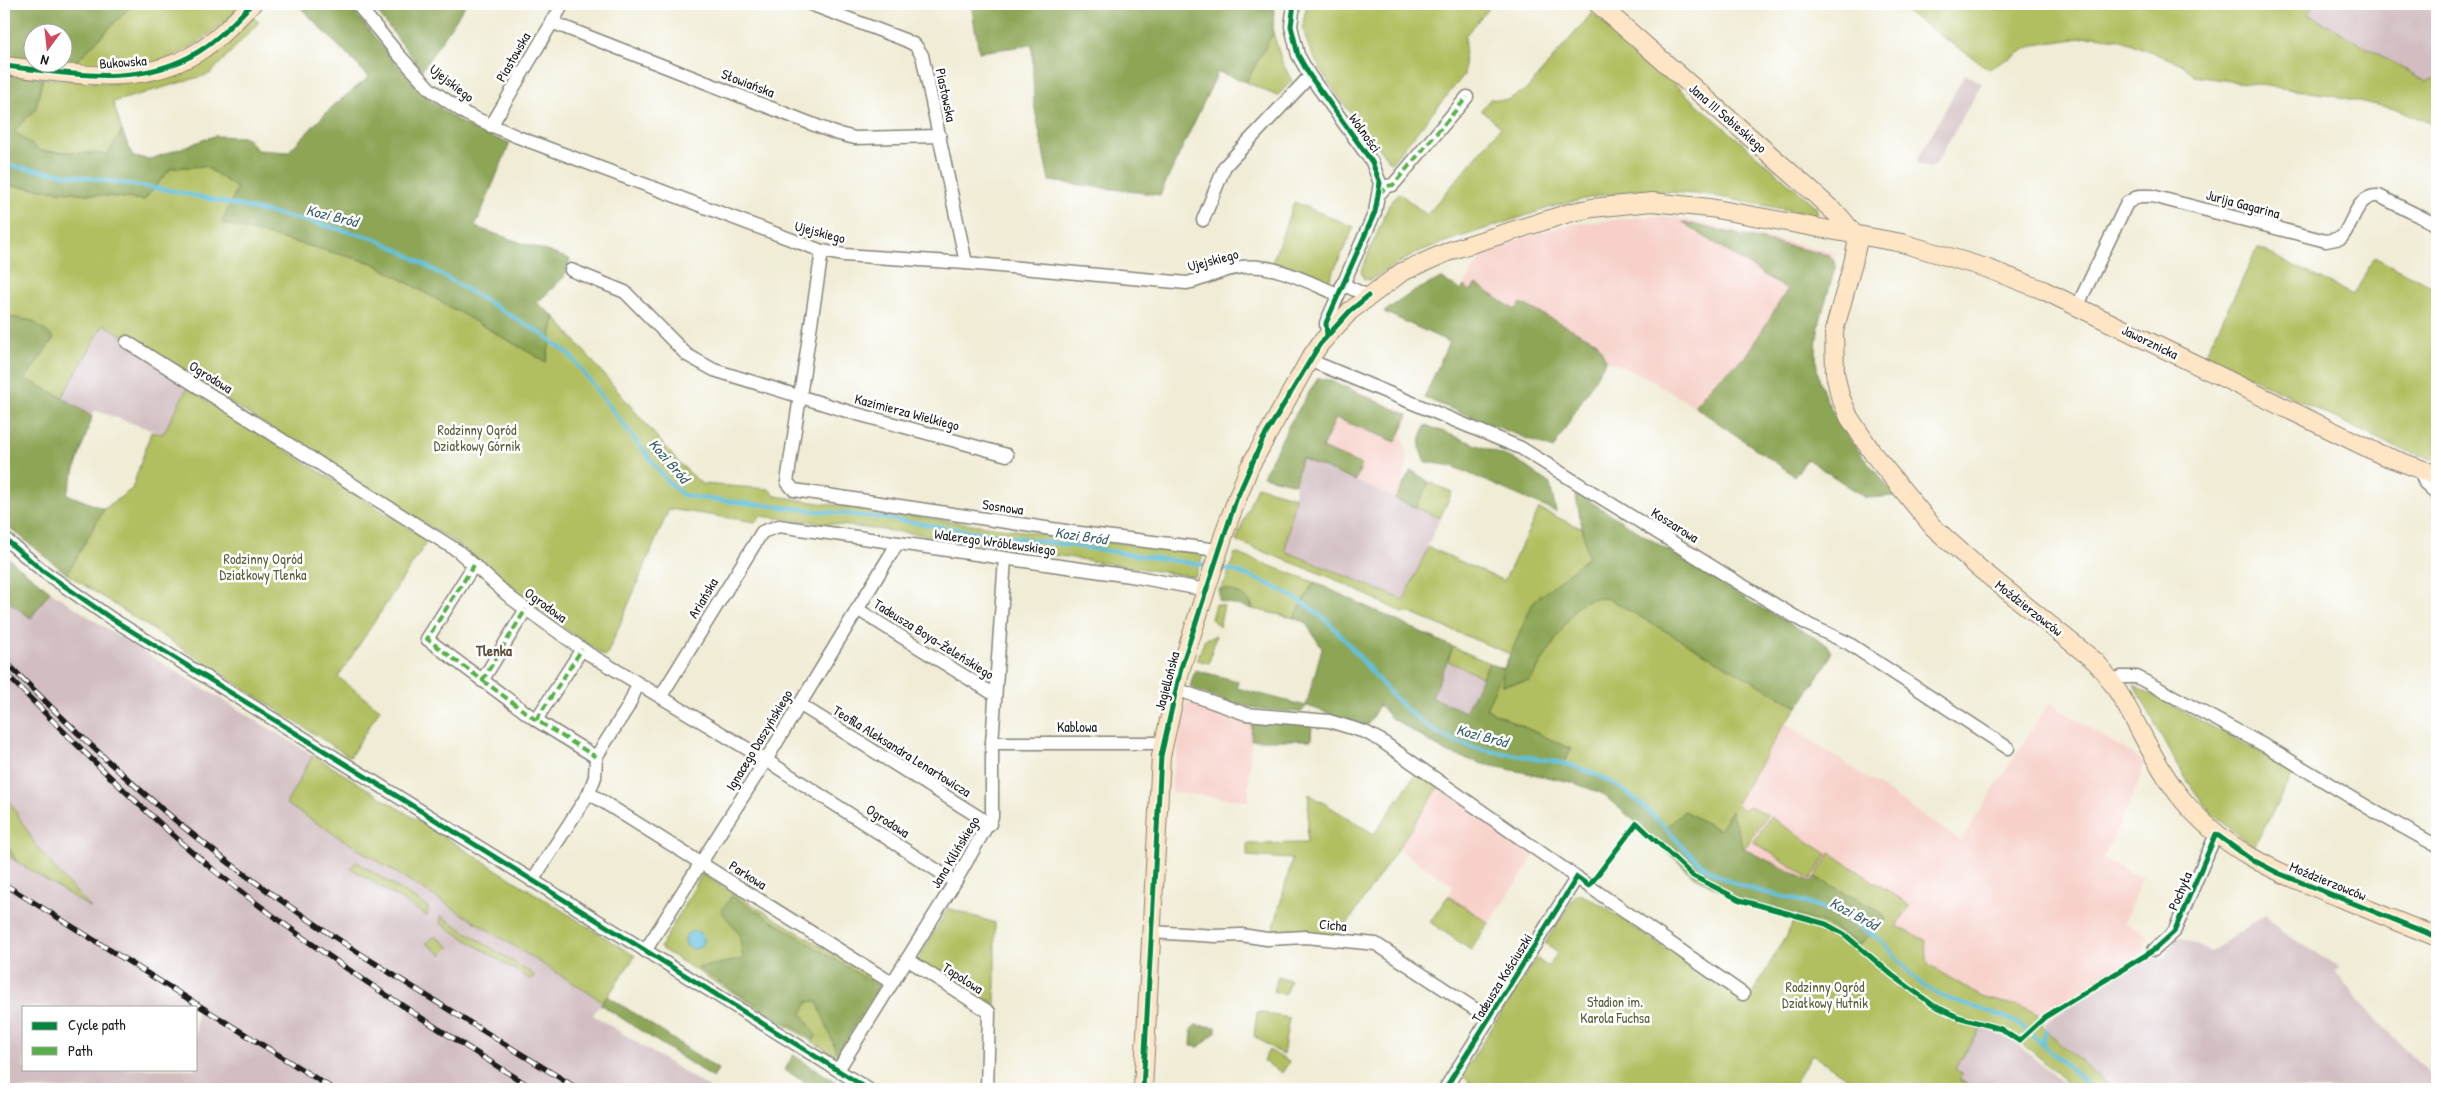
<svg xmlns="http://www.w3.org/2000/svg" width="2441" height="1093" font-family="'Patrick Hand',sans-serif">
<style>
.built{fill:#f7d0c9}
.industrial{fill:#d2bec1;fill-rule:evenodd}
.green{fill:#b2bf61;stroke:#676e3e}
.forest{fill:#8da657;stroke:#54613a}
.water{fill:#60c1df;stroke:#3e6e7e}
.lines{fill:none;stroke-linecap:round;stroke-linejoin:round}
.stream{stroke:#60c1df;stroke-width:4}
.street-casing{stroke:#868478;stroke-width:15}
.secondary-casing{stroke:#868478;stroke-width:20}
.street{stroke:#fff;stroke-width:12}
.secondary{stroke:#fde5c5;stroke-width:18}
.rail-casing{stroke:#1c1c1c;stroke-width:5.5}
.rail{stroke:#fff;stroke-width:4;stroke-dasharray:11;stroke-linecap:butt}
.quiet{stroke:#55b145;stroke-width:4;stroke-dasharray:8 4;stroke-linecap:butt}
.cycleway-casing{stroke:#fff;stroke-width:8}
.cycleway{stroke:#00873e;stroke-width:5}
.labels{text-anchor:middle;stroke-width:5;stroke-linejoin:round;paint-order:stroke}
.street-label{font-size:14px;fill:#1c1c1c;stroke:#fff}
.park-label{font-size:14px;fill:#585d38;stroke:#fff}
.water-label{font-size:15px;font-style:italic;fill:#375e6a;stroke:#fff}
.neighbourhood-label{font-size:15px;font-weight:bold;fill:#60503e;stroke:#fff}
</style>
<rect width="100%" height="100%" fill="#fff"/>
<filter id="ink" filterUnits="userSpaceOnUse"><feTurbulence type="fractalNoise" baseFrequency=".02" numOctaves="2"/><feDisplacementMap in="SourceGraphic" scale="10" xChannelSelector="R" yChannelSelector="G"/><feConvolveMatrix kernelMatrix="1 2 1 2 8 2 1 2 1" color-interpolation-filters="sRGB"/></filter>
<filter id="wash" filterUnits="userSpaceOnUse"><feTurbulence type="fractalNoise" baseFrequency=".0096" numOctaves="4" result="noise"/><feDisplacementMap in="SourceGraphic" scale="20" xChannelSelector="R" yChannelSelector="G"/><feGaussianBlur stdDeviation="1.12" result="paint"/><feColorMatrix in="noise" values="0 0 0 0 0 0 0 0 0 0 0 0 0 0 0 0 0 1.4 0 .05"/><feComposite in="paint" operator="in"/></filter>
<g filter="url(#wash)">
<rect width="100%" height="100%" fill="#f0ecd5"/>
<g class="built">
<path d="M1654,216L1678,218L1836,253L1799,402L1716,381L1694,406L1642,375L1606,360L1596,342L1521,303L1515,310L1476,285L1471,291L1464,286L1483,253L1541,232L1574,224Z"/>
<path d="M1321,381L1339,383L1410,414L1402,433L1408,464L1395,499L1301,457Z"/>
<path d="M1187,702L1230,719L1252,720L1248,801L1172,792V778Z"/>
<path d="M2049,703L2145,762L2137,787L2103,860L2142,878L2124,923L2141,930L2147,936L2146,949L2134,959L2046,1012L2039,1014L2019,1006L1984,998L1928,965L1886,920L1815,877L1812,882L1744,849L1731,811L1785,723L1961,841Z"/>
<path d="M1439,787L1537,852L1471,950L1430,922L1454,886L1398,849Z"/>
</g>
<g class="industrial">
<path d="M2313,4H2437V78L2427,82L2307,14Z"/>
<path d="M1965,74L1982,83L1935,166L1928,168L1916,162Z"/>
<path d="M104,324L192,378L163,434L94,410L92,417L62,397Z"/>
<path d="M1301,457L1440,518L1404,600L1284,551Z"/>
<path d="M50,591L118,636L313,755L286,804L602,1001L593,1015L711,1089H4V599L31,618ZM24,1007H196V1069H24Z"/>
<path d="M1448,661L1482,677L1465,713L1431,697Z"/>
<path d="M2265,914L2282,932L2340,967L2335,971L2364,1007L2437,1081V1089H2112L2044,1029L2046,1022L2123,972L2156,952V958L2165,956L2177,936L2211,952Z"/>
<path d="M1981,1025L2015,1042L2069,1089H1974L1959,1079L1955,1069Z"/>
</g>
<g class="green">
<path d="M133,4H244C208,39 180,60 129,69C112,72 90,67 72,66Z"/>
<path d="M1307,4H1485L1489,8L1465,36L1464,75L1391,163C1367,133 1303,61 1303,23C1304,17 1306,10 1307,4Z"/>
<path d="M1895,4H2313L2308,14L2427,82L2437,78V126L2399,110L2332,95L2194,76L2182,64L2119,39L2094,36L2034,45L1989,69Z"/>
<path d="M1592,13L1815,206L1818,212L1815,215L1709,195L1655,191L1602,195L1555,206L1439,244L1418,252L1370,280L1364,279L1361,271L1389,205L1399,193L1427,215L1501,127L1481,110L1490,99L1507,100L1527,89Z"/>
<path d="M250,15L259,22L210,74L113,102L122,131L108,154L40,151L14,131L35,110L43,78C81,80 143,91 177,71C203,56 226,33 250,15Z"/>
<path d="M1273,33L1282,62L1292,81L1277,96L1246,82Z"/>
<path d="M205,166L237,188L223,223L373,263L546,362L555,317L678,462L702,484L769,489L776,496L820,503L1051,535L1195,552L1203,555L1195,577L918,534L760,516L756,522L669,509L606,657L507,589L462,547L104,324L62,397L25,379L33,321L4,316V185L144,200L171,168Z"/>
<path d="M1294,202L1354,227L1328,283L1272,263Z"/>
<path d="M2258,248L2354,295L2374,257L2437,289V460L2397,448L2205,355Z"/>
<path d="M187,388L428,540L338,677L380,709L350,757L67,574L104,509L132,489L151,432L163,434Z"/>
<path d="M1429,482L1452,492L1440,518L1416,508Z"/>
<path d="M1257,486L1295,497L1285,551L1404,600L1428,547L1504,581L1539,509L1583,529L1587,553L1777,695L1798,707L1785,723L1736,803L1743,810L1750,806L1767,815L1744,849L1730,812L1720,830L1684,812L1666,829C1639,799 1604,771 1564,764L1571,749L1486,709L1510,654L1410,613H1403L1332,578L1236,541Z"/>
<path d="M1235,553L1314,582L1294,618L1253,609L1251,602L1219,590L1226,580Z"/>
<path d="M1215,604L1224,606L1219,627L1211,619Z"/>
<path d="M1216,636L1209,663L1197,660L1205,639Z"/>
<path d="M1453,647L1489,663L1482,677L1448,661Z"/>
<path d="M2134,685L2295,771L2254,847C2236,833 2216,819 2202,801C2174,766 2156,723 2134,685Z"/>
<path d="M313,755L635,956L608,996L602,1001L286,804Z"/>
<path d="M1417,772L1439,787L1339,936L1272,935L1292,859L1247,856V844L1307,843L1309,794L1374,834Z"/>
<path d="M4,792L35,844L61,876L91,908L17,862L4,839Z"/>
<path d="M1770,817L1827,854L1811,879L1754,842Z"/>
<path d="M1830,853L1910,905L1897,926L1925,940L1928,965L1984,998L2019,1006L2039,1014L2044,1029L2112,1089H2073C2045,1063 2018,1034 1981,1023L1979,1031L1955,1069L1962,1074L1959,1079L1974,1089H1863L1812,1054L1795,1083L1800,1089H1464L1469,1082L1462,1075L1536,958L1548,967L1558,952L1545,943L1577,893L1593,900L1747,1003L1798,915L1826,924L1859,945L1886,920L1881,912L1815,877Z"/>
<path d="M357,862L428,907L427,916L350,868Z"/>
<path d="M702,874L883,984L839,1058L660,948Z"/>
<path d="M1448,896L1489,923L1471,950L1430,922Z"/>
<path d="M948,908L995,923V1008L917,962Z"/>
<path d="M441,916L534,975L531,980L440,923Z"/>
<path d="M435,936L450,947L442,955L426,943Z"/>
<path d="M1278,976L1290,980L1285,995L1273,991Z"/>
<path d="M1257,1012L1289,1018L1283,1055L1254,1036Z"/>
<path d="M1269,1050L1289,1062L1282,1073L1263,1061Z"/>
</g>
<g class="forest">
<path d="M4,4H133L72,66L37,63L62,62V32H32V62L4,59Z"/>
<path d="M297,4H349C386,51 424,107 480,133C489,137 500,139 510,143L475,227L570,259L564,277L537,303L555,317L546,362L373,263L222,223L237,188L205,166L171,168L144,200L4,185V73L43,78L35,110L14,131L40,151L108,154L122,131L133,157L151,159L214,136L246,137L257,150L288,152L333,106L369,77Z"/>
<path d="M371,4H466L422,70Z"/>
<path d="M971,4H1274L1273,33L1246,82L1218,72L1160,195L1049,181L1034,104L1032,45L979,52Z"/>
<path d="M1682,222L1829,255L1836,264C1829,292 1817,321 1816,350C1814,407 1863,454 1895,496L1866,498L1807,459L1795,476L1694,406L1716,381L1747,355L1787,290Z"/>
<path d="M1441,278L1461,290L1464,286L1471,291L1476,284L1515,310L1521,303L1597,342L1606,360L1553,449L1424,398L1449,342L1384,312L1411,293Z"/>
<path d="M4,316L33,321L54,338L25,379L62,397L92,417L67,494L104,509L67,574L4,523Z"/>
<path d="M1318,378L1329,380L1408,415L1396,442L1336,418L1322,448L1362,465L1355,481L1301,458L1295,484L1263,476L1289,425Z"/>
<path d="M1426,425L1518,461L1550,484L1556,512L1452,466L1426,462C1417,449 1419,439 1426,425Z"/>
<path d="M1411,470L1429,482L1416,508L1395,499Z"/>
<path d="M1575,492L1751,602L1826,644L1831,652L1829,660L1798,707L1609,599C1596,597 1587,598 1576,607L1530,681L1502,685L1503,671L1486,709L1571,749L1564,764C1605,771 1639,799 1666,828L1684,811L1719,830L1731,811L1744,849L1812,882L1815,877L1881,912L1886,920L1859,945L1826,924L1740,900L1693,876L1637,823L1601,793L1571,782L1483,764L1446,752L1390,717L1379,705L1367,726L1307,706L1301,712C1261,711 1226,705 1190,687L1195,670L1238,681L1237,688L1306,706L1322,648L1305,622L1294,618L1314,582L1453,647L1432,697L1465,712L1489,663L1504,669L1533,602L1588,557Z"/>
<path d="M4,555L50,591L31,618L4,599Z"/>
<path d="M1226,589C1238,593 1249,597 1253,609L1219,601V590Z"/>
<path d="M1252,720L1312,723L1311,740H1251Z"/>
<path d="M4,839L17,862L4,854Z"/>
<path d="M732,896L878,986L837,1053L817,1001L808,1002L802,1013L816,1036L814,1040L697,968L743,959L739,933L721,911Z"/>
<path d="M608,996L718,1069L713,1078L600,1004Z"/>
<path d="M1196,1025L1216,1027V1032L1199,1047L1191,1046L1192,1028Z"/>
<path d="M793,1055L847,1089H816L785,1070Z"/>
</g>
<circle class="water" cx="694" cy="940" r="9"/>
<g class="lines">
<g class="stream">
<path d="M4,165L174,191L316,223L376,239L403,252L542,334L569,354L668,482L683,495L699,498L882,518L1210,566"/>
<path d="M1219,568C1253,573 1308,601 1332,626C1366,661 1385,695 1427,726C1477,762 1540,749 1595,774C1618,784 1638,800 1656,818C1676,838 1693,862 1719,876C1754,895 1796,895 1832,912C1848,920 1867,929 1881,941C1896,955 1908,974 1924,986C1953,1007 1991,1007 2020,1025L2094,1089"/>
<path d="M2042,1044L2046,1030"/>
</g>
</g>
</g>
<g filter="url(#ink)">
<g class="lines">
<defs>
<g id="street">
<path d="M357,4L398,54L430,89L466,114L518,137L822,251L844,255L966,263L1187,283C1206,279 1222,269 1242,267C1274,263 1308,282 1337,294"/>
<path d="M810,4L905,40L915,45L922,55L966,263"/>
<path d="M1294,4L1291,26L1298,55L1310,76L1372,162L1380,183L1375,212L1326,323L1327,336"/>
<path d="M551,22L835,133L855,138L940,136"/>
<path d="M491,126L563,4"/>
<path d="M1379,194L1387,186L1393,185L1467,97"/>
<path d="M1203,220L1225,166L1310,76"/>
<path d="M822,251L787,482L794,490L1072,532L1218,550"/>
<path d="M571,270L625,292L687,355L714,370L850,412L1007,455"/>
<path d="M1342,284L1368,296"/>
<path d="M2077,307L2127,203L2139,196H2152L2326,241L2341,238C2354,223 2356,194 2379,196L2437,225"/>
<path d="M127,342L458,551L512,599L589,654L766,760L955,882"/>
<path d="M1309,360L1521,448L1737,582L1809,625L1848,643L2008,748"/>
<path d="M2420,470L2425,483L2437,494"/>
<path d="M4,538L43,571L109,617L868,1089"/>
<path d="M474,565L427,639L536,720L596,757"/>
<path d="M857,609L995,695"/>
<path d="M2113,680L2121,677H2137L2271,749L2379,814L2437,846"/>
<path d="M482,681L526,609"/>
<path d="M1176,689L1246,714L1329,721L1365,732L1380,740L1743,994"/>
<path d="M661,696L762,532L779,526L1137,577L1206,590"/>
<path d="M799,704L990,824"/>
<path d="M536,720L582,649"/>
<path d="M992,743H1163"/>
<path d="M589,793L892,983"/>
<path d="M532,881L589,793L595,777L596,757L628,707L638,684"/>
<path d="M1151,932L1216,936L1241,935L1267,939L1306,937L1376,944L1490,1019"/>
<path d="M2154,950L2174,932L2216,834"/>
<path d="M645,951L766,760L897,544"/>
<path d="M907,959L989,1012L987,1089"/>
<path d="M838,1070L955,882L992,817V743L1005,559"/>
<path d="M1445,1089L1577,877"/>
</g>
<g id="secondary">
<path d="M1598,4L1807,187L1841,218L1855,235L1857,244L1853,263L1834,331L1835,373L1840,396L1849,417L1874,455L1933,527L1979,568L2096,662C2131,702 2146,752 2178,794C2219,848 2277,873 2339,897C2371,911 2404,924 2437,937"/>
<path d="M4,66C69,73 138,89 198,52C219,39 235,21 252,4"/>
<path d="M1143,1089L1161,756L1181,668L1227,525L1249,468L1309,360L1320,344L1350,311L1402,272L1452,250L1569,213L1592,208L1652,202L1710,208L1902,243L1986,268L2043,290L2382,455L2437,475"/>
</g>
</defs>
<use href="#street" class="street-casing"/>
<use href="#secondary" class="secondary-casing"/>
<use href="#street" class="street"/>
<use href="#secondary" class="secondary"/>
<defs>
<g id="rail">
<path d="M4,660C72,729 142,796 220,856C333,942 457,1014 578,1089"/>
<path d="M4,672C71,739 137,806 210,867C312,950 423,1020 534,1089"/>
<path d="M4,884L333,1089"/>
</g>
</defs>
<use href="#rail" class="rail-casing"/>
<use href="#rail" class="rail"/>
<g class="quiet">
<path d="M1379,194L1387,186L1393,185L1467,97"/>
<path d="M474,565L427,639L536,720L596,757"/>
<path d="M482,681L526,609"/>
<path d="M536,720L582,649"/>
</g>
<defs>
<g id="cycleway">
<path d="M1294,4L1291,26L1298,55L1310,76L1372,162L1380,183L1375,212L1326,323L1327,336"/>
<path d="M4,66C69,73 138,89 198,52C219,39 235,21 252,4"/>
<path d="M4,538L43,571L109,617L868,1089"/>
<path d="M1143,1089L1161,756L1181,668L1236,500L1263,439L1320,344L1350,311L1368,296"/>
<path d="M1445,1089L1577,877L1589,886L1637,823L1693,876L1740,900L1826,924L1844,934L1892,975L1933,1005L1958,1017L2001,1029L2019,1041L2045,1017L2154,950L2174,932L2216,834L2249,858L2278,873L2437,937"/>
</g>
</defs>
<use href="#cycleway" class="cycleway-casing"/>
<use href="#cycleway" class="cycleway"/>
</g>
</g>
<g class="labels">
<g class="street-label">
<text transform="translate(513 57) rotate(-60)" y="5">Piastowska</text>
<text transform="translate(123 62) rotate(-4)" y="5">Bukowska</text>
<text transform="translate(452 83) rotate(38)" y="5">Ujejskiego</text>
<text transform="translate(748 83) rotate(21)" y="5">Słowiańska</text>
<text transform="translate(946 95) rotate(78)" y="5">Piastowska</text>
<text transform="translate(1728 118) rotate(41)" y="5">Jana III Sobieskiego</text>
<text transform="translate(1365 133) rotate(55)" y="5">Wolności</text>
<text transform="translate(2243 204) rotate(15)" y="5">Jurija Gagarina</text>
<text transform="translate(820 232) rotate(15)" y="5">Ujejskiego</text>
<text transform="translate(1213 260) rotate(-15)" y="5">Ujejskiego</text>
<text transform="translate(2150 342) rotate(26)" y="5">Jaworznicka</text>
<text transform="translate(211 377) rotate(32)" y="5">Ogrodowa</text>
<text transform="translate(907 412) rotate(15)" y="5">Kazimierza Wielkiego</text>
<text transform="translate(1003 507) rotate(8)" y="5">Sosnowa</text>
<text transform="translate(1675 525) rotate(32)" y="5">Koszarowa</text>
<text transform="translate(995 542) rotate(8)" y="5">Walerego Wróblewskiego</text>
<text transform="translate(703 598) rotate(-59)" y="5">Ariańska</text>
<text transform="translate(546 605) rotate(36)" y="5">Ogrodowa</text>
<text transform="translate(2029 608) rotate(38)" y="5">Moździerzowców</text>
<text transform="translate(934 639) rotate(32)" y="5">Tadeusza Boya-Żeleńskiego</text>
<text transform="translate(1167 681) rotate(-75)" y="5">Jagiellońska</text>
<text x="1077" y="732">Kablowa</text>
<text transform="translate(759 740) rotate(-59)" y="5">Ignacego Daszyńskiego</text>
<text transform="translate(902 751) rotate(32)" y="5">Teofila Aleksandra Lenartowicza</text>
<text transform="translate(888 821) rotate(33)" y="5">Ogrodowa</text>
<text transform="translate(955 852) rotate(-59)" y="5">Jana Kilińskiego</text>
<text transform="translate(748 875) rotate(32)" y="5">Parkowa</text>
<text transform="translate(2328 881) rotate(22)" y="5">Moździerzowców</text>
<text transform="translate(2180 891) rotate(-67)" y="5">Pochyła</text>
<text transform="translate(1333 925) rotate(5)" y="5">Cicha</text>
<text transform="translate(963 978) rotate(33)" y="5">Topolowa</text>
<text transform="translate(1502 978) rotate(-58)" y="5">Tadeusza Kościuszki</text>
</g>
<g class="park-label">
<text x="477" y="435">Rodzinny Ogród<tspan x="477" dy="16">Działkowy Górnik</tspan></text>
<text x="263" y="564">Rodzinny Ogród<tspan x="263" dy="16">Działkowy Tlenka</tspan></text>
<text x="1825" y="992">Rodzinny Ogród<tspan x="1825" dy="16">Działkowy Hutnik</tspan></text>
<text x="1615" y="1007">Stadion im.<tspan x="1615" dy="16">Karola Fuchsa</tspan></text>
</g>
<g class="water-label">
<text transform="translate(332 216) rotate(14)" y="5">Kozi Bród</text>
<text transform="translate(669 461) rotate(49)" y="5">Kozi Bród</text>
<text transform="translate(1081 536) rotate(8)" y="5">Kozi Bród</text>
<text transform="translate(1482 736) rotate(15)" y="5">Kozi Bród</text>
<text transform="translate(1854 914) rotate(28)" y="5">Kozi Bród</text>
</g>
<g class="neighbourhood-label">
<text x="494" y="656">Tlenka</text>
</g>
</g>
<rect width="2441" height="1093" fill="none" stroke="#fff" stroke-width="20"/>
<rect x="22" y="1006" width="175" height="65" fill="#ffffff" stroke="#a4a4a4"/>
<rect x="32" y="1022" width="25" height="8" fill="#00873e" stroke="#a4a4a4"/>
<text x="68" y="1030" font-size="15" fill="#1c1c1c">Cycle path</text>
<rect x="32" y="1047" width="25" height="8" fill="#55b145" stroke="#a4a4a4"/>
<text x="68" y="1056" font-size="15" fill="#1c1c1c">Path</text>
<g transform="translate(48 48) rotate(195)"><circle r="24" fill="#ffffff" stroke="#a4a4a4"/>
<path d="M0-4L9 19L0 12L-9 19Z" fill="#d1495b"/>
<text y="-8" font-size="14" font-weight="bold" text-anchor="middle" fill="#1c1c1c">N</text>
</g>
</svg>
